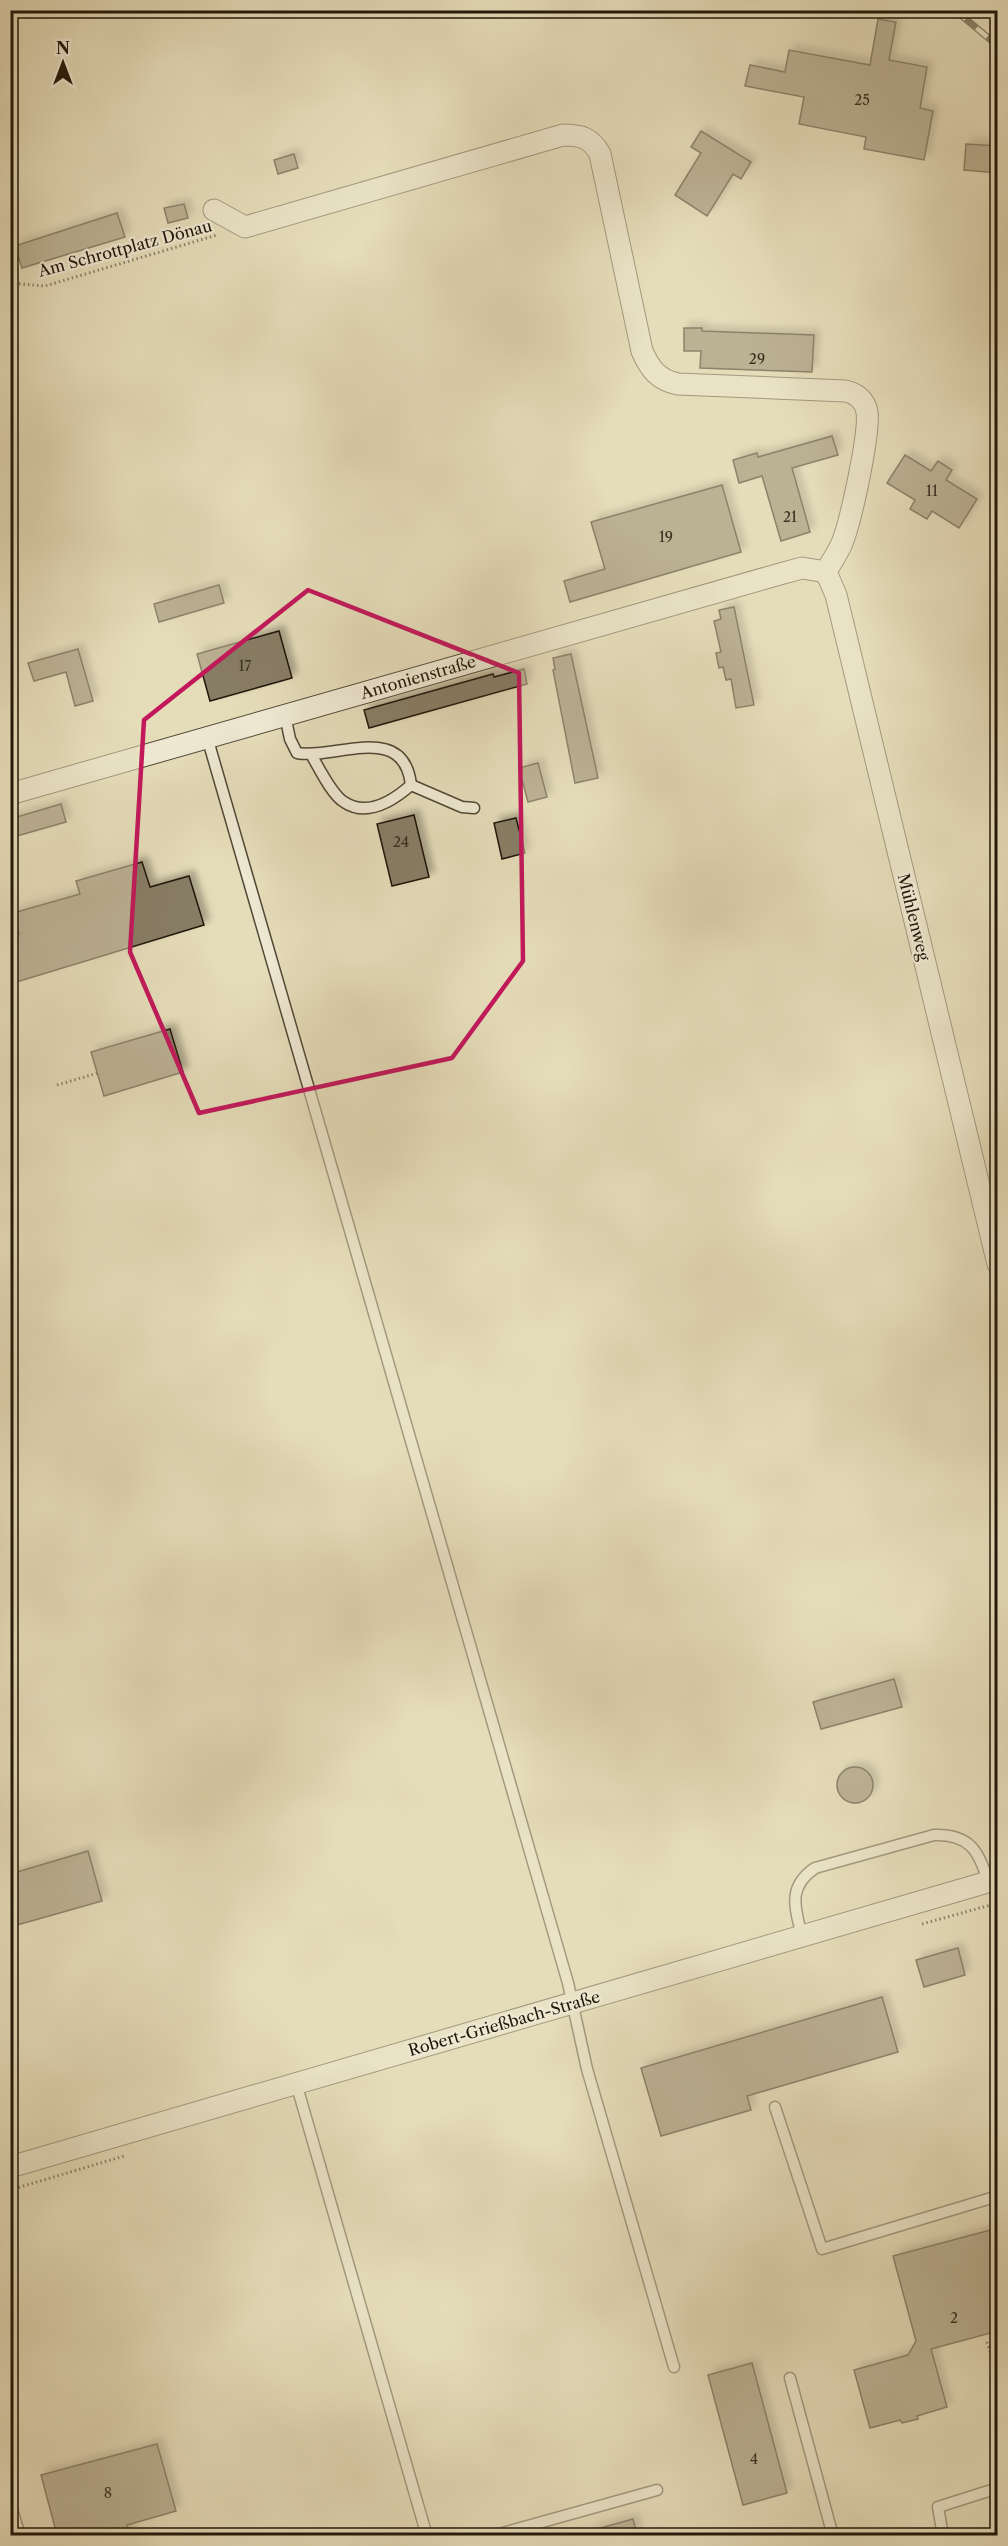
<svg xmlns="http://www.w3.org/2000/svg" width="1008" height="2546" font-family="'Libre Caslon Text',serif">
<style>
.building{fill:#877d65;stroke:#21170a;stroke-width:1.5;filter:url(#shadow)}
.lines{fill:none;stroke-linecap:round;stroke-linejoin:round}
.service-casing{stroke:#524836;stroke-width:13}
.minor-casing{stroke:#524836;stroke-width:23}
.path{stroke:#21170a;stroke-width:3;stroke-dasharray:1.5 3;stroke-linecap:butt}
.service{stroke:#eee8d2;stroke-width:10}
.minor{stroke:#eee8d2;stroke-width:21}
.rail-casing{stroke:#21170a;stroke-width:7}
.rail{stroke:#eee8d2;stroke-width:4.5;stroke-dasharray:14;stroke-linecap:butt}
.marked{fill:none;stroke:#c2185b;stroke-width:4.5;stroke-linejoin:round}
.labels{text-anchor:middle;stroke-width:4.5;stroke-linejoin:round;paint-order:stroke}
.number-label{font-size:14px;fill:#3a3021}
.street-label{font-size:16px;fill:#21170a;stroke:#eee8d2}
</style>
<defs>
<filter id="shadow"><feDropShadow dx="5.5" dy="-5.5" stdDeviation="3" flood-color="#0004"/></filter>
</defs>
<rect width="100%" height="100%" fill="#e5dcb9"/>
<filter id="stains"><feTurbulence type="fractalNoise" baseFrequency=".00333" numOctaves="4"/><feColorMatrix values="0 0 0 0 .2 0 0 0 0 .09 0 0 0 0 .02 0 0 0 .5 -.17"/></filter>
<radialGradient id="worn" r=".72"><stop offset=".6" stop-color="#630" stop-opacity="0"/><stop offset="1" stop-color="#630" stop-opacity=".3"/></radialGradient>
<g class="building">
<path d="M878,19L896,22L889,60L927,67L920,108L933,111L924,160L864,149L866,137L799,124L804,97L745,86L750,65L785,72L789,50L870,65Z"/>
<path d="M701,131L751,162L741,179L733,174L707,216L675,195L701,153L691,147Z"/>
<path d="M966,144L998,146V173L964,170Z"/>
<path d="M294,154L298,168L278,174L274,160Z"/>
<path d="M184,204L188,218L168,223L164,208Z"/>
<path d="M117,213L125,237L22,268L15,246Z"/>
<path d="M684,328H702V331L814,335L812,372L700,368L701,351H684Z"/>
<path d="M832,436L838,455L792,468L810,532L781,541L762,476L739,483L733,460L757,453L758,457Z"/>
<path d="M905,455L931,471L938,461L952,470L946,480L977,499L959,528L932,511L927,519L910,509L915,500L887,483Z"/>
<path d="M722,485L741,552L570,602L564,581L605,569L591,522Z"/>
<path d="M219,585L224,603L159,622L154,604Z"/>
<path d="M734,607L754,705L736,708L731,679L726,680L723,667L719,668L716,653L721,652L714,621L721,619L719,610Z"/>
<path d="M279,631L292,678L210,701L197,654Z"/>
<path d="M78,649L93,701L75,706L66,672L34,681L28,663Z"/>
<path d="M571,654L598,778L575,783L553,670L555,669L553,658Z"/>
<path d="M524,669L527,684L369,728L364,710L493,674L494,677Z"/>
<path d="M538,763L547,797L528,802L519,768Z"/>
<path d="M61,804L66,822L10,838V819Z"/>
<path d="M414,815L429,877L392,886L377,824Z"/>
<path d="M516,818L525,853L502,859L494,823Z"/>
<path d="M142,862L150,887L189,876L204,925L10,984V936L19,934L13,913L80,894L76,881Z"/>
<path d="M170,1029L183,1072L104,1096L91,1052Z"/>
<path d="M894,1679L902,1707L821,1729L813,1702Z"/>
<circle cx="855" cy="1785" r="18"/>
<path d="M88,1851L102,1901L10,1927V1874Z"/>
<path d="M958,1948L965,1975L924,1987L916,1960Z"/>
<path d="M882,1997L898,2052L747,2096L751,2110L661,2136L641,2068Z"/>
<path d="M998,2228V2331L931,2349L947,2407L917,2416L918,2419L902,2423L900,2420L870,2428L854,2370L908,2355L916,2341L893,2256Z"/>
<path d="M752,2363L787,2493L743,2505L708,2375Z"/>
<path d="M157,2444L176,2511L127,2525L130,2535H57L41,2475Z"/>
<path d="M633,2519L637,2535H590V2531Z"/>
</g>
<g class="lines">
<defs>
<g id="service">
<path d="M285,715L290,739L297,753C335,760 404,721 411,785C394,800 368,818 344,802C332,795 319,768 312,756"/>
<path d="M207,737L568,1983L587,2069L674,2367"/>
<path d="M411,785L462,807L474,808"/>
<path d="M802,1936C795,1908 787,1887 815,1868L934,1835C969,1834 979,1850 988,1882"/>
<path d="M296,2083L427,2536"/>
<path d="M775,2107L822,2249L998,2196"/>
<path d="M790,2378L833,2536"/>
<path d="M10,2503L20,2536"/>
<path d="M492,2536L657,2490"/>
<path d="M943,2536L938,2507L998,2488"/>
</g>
<g id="minor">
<path d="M214,210L245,227L563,135C582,135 591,138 600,154L642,351C650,369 658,380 678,384L845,391C856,393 865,400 867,412C870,433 851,521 842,543C838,553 831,562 826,572"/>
<path d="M826,572L836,595L998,1264"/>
<path d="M10,794L780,574L802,568L826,572"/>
<path d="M10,2167L998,1879"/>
</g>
</defs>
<use href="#service" class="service-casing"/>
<use href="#minor" class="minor-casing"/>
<g class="path">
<path d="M10,283L45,286L217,235"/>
<path d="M57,1085L98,1073"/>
<path d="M922,1924L998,1903"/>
<path d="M10,2190L124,2156"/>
<path d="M987,2342L998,2377"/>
<path d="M983,2536L998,2531"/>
</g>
<use href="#service" class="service"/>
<use href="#minor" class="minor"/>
<defs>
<path id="rail" d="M955,10L998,46"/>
</defs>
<use href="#rail" class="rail-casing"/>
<use href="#rail" class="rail"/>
</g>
<path d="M0 0H1008V2546H0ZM308,590L519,673L523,961L452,1058L199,1113L130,952L144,720Z" fill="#e5dcb9" fill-opacity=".55" fill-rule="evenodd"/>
<path class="marked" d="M308,590L519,673L523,961L452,1058L199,1113L130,952L144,720Z"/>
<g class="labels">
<g class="number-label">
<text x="862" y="105">25</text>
<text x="757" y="364">29</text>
<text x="932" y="496">11</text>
<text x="790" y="522">21</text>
<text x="666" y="542">19</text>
<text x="245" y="671">17</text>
<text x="401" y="847">24</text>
<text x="954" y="2323">2</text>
<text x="754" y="2464">4</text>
<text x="108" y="2498">8</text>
</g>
<g class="street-label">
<text transform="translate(125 248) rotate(-15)" y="6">Am Schrottplatz Dönau</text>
<text transform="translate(418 677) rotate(-16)" y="6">Antonienstraße</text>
<text transform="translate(914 917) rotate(76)" y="6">Mühlenweg</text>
<text transform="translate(504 2023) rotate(-16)" y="6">Robert-Grießbach-Straße</text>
</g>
</g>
<rect width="1008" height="2546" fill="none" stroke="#e5dcb9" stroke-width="36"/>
<rect x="12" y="12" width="984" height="2522" fill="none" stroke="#21170a" stroke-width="3"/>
<rect x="18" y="18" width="972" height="2510" fill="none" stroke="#21170a" stroke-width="1.5"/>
<g transform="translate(63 63)" stroke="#eee8d2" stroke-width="4.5" paint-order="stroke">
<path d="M0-4.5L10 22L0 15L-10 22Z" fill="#21170a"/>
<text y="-9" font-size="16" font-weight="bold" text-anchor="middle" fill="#21170a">N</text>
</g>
<rect width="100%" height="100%" filter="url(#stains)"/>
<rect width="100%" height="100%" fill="url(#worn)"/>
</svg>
